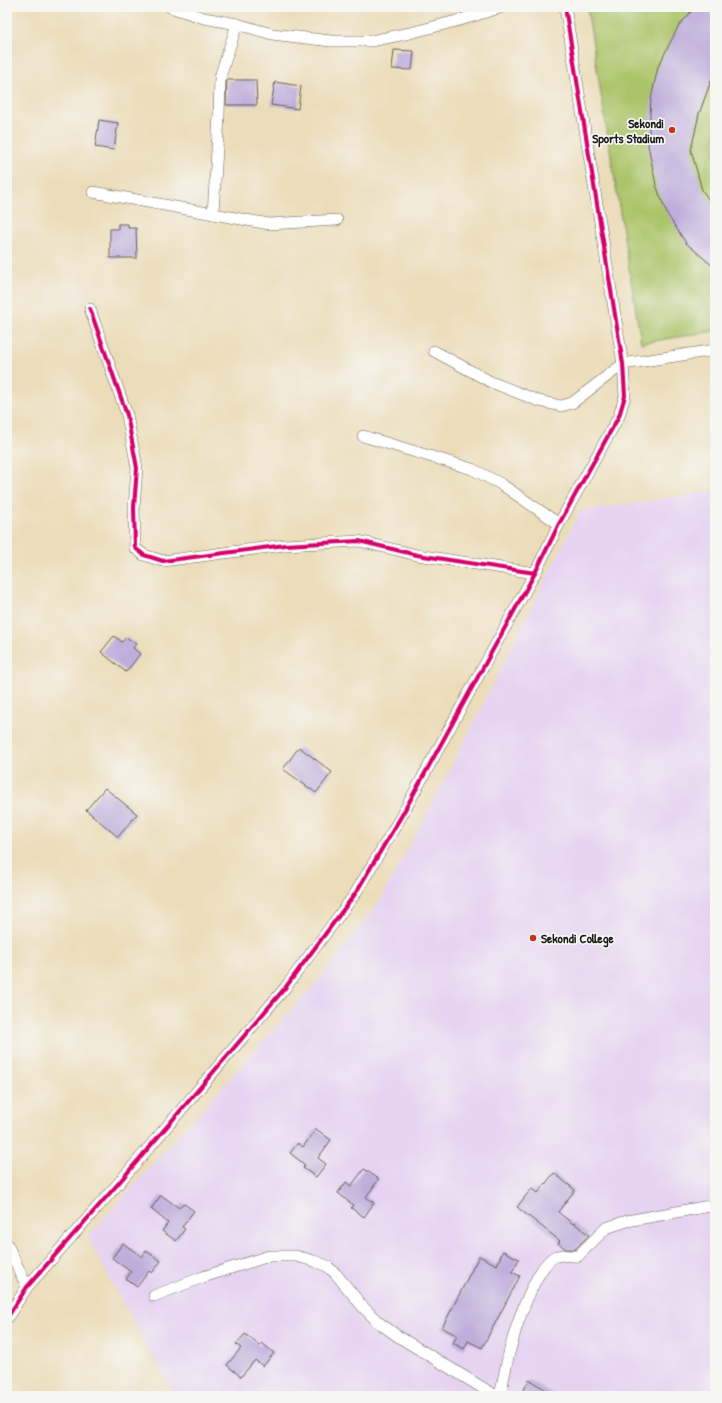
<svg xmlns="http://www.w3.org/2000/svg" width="722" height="1403" font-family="'Patrick Hand',sans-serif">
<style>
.built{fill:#e5d3f1}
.green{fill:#acc469;stroke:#647042}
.building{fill:#bfaedc}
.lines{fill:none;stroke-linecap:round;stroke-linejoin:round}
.minor-casing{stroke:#656053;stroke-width:12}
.minor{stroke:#fff;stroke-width:11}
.cycleway-casing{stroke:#f6f6f2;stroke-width:6}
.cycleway{stroke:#d6006c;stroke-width:4}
.poi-dot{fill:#c8321e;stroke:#f6f6f2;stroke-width:1.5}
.labels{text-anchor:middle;stroke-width:3.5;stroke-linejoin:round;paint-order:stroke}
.poi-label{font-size:13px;font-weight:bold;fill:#1c1c1c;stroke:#f6f6f2;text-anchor:end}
</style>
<rect width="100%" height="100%" fill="#f6f6f2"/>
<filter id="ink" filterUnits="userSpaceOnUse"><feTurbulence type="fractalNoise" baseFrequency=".025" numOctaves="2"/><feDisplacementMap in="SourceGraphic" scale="8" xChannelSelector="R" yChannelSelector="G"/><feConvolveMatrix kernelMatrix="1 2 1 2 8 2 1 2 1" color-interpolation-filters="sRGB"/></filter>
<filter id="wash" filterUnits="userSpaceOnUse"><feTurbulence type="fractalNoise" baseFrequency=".012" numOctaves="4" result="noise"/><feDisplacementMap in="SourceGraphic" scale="16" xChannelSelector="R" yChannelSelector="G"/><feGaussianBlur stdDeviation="0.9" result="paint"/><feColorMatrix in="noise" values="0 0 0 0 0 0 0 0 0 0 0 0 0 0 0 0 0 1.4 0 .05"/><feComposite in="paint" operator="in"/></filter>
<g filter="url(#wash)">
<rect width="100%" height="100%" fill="#ecddba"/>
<path class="built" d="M715,491V1396H176L130,1316L87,1237L322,976L381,899L439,791L580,511Z"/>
<path class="green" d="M587,7H715V331L641,343Z"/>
<g id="blocks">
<g class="building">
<path d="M695,7H715V73L712,78L699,114L691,150L702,190L715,208V268L686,243L667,214L656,185L648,145L651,99L658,67L678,27Z"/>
<path d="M394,50L414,51L412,70L392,69Z"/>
<path d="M227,80H256L257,105H226Z"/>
<path d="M275,82L301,86L298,109L271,105Z"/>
<path d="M99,120L118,123L114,150L95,147Z"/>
<path d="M118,224H128V228H136L137,258H110V229H118Z"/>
<path d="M114,636L122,642L126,637L136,644L133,648L140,654L126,672L101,652Z"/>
<path d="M299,747L332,772L316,793L283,769Z"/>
<path d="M105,788L137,814L118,837L86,810Z"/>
<path d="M316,1129L331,1140L318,1158L326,1164L316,1177L303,1168L305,1165L290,1153L298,1143L303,1147Z"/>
<path d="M364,1169L379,1179L366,1197L374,1203L364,1217L351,1208L353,1205L338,1193L346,1182L351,1186Z"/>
<path d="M554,1173L575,1190L558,1212L573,1224L574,1223L589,1235L575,1249H566L558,1243L560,1241L517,1207L532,1188L538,1193Z"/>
<path d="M161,1195L179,1208L183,1203L194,1211L182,1227L185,1229L176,1241L162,1231L168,1223L151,1209Z"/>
<path d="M123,1243L142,1257L146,1251L161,1261L152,1273L149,1271L137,1287L126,1279L131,1272L112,1258Z"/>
<path d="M503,1251L519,1259L512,1272L520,1276L482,1348L468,1341L464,1349L453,1343L457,1335L442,1328L479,1256L497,1265Z"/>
<path d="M245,1334L260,1346L262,1343L274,1353L263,1366L255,1360L241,1377L227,1365L241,1348L236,1344Z"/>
<path d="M529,1380L557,1396H528L522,1393Z"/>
</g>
</g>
</g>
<g filter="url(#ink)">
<use href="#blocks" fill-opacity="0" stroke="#656053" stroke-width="1"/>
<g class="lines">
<defs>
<g id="minor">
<path d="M170,7L204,18L237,24L272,34L331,41H371L410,33L460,20L502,7"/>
<path d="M93,192L269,224L337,220"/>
<path d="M213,214L219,116L220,77L237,24"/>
<path d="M90,309L127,415L137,468L134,507L135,548L144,555L163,561L285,545L359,541L417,555L535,573"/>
<path d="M434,351L491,382L539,401L561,406L572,403L623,364L715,350"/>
<path d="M363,436L472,469L501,484L559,524"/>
<path d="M7,1244L27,1287"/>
<path d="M154,1296L203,1277L269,1256H296L314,1261L327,1266L336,1274L363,1307L378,1322L399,1337L496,1396"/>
<path d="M7,1318L27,1287L117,1185L285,988L355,894L402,815L535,573L559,524L619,416L625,396L623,364L565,7"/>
<path d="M500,1396C504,1377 507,1358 513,1339C518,1320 538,1263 556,1256C563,1254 571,1257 578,1256L606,1228L627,1221L715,1205"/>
</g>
</defs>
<use href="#minor" class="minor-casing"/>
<use href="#minor" class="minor"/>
<defs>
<g id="cycleway">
<path d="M90,309L127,415L137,468L134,507L135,548L144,555L163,561L285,545L359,541L417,555L535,573"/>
<path d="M7,1318L27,1287L117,1185L285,988L355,894L402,815L535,573L559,524L619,416L625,396L623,364L565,7"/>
</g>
</defs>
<use href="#cycleway" class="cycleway-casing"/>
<use href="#cycleway" class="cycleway"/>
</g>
</g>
<g class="poi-dot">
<circle cx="672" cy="130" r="4"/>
<circle cx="533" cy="938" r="4"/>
</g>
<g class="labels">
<g class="poi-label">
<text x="664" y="128">Sekondi<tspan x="664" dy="15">Sports Stadium</tspan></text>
<text x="541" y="943" text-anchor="start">Sekondi College</text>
</g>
</g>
<rect width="722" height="1403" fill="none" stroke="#f6f6f2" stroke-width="24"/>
</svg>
